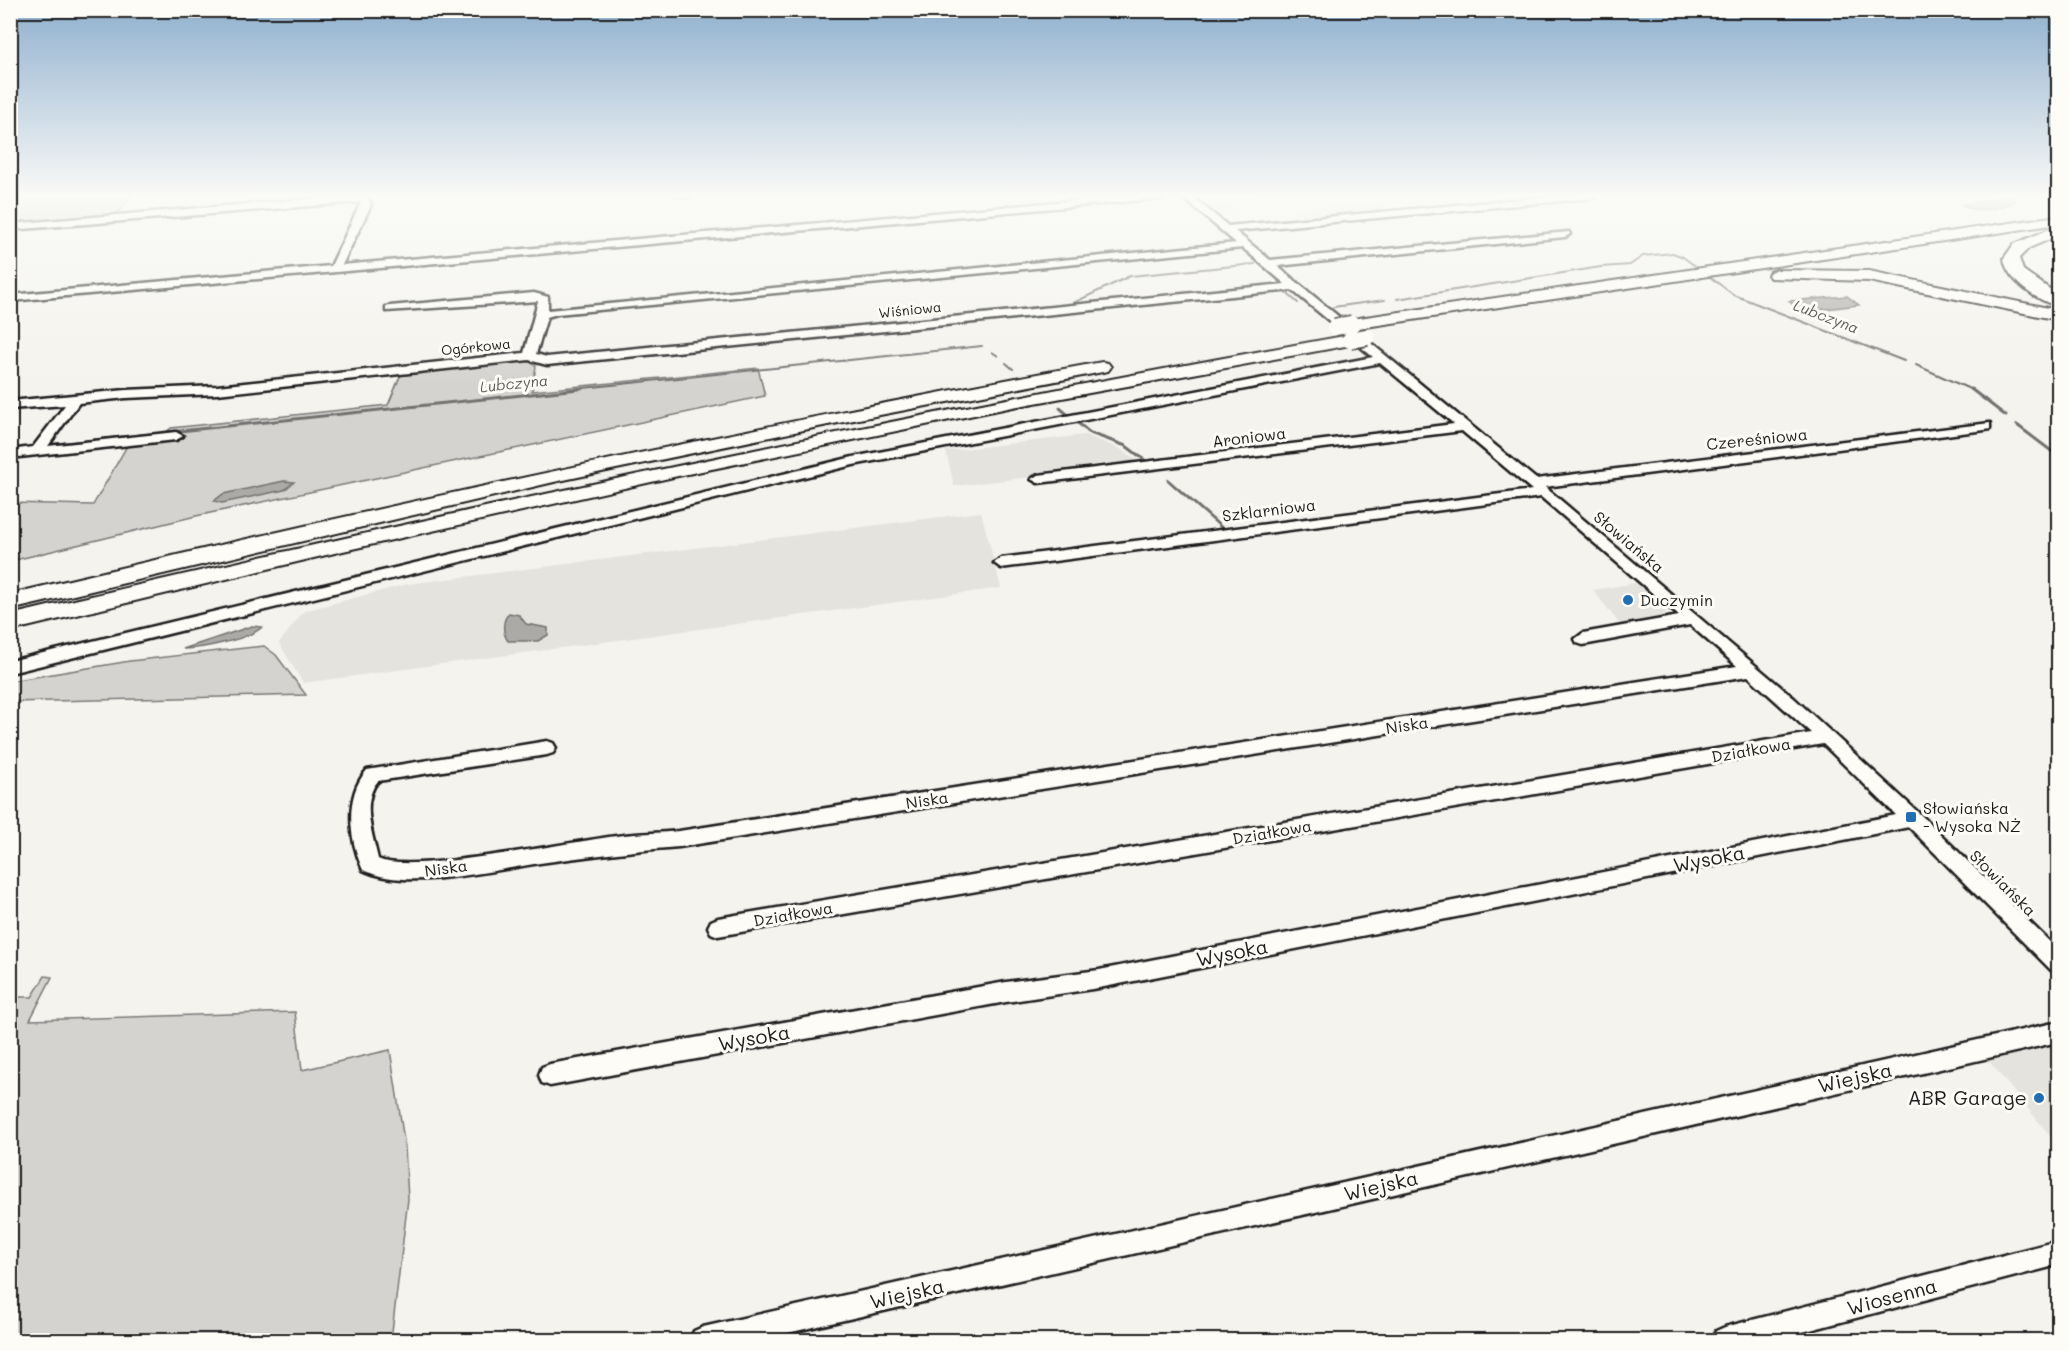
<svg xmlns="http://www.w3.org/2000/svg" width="2069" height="1351" font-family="Mali,sans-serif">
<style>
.built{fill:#e4e3de}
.green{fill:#d4d3cf;stroke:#787876;stroke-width:1.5}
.water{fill:#abaaa6;stroke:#72716f;stroke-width:1.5}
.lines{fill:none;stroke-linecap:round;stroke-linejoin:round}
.stream-far1{stroke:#72716f;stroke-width:2}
.stream{stroke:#72716f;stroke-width:3}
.minor-casing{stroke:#1c1c1c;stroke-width:5}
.highway-casing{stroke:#1c1c1c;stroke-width:4}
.minor{fill:#fdfcf7;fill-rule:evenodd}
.highway{fill:#fdfcf7;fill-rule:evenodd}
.highway-bridge-casing{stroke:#1c1c1c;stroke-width:20;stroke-linecap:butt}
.highway-bridge{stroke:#fdfcf7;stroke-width:16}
.poi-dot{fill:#1f6fb2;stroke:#fdfcf7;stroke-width:2}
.labels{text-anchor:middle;stroke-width:6;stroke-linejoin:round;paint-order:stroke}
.far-street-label{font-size:14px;fill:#1c1c1c;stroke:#fdfcf7}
.far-water-label{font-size:15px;font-style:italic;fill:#5c5c5a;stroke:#fdfcf7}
.street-label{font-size:16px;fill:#1c1c1c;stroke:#fdfcf7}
.poi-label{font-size:16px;fill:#1c1c1c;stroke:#fdfcf7;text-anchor:start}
.near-street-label{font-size:20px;fill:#1c1c1c;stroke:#fdfcf7}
.near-poi-label{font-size:20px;fill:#1c1c1c;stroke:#fdfcf7;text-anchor:end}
</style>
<rect width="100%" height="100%" fill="#f4f3ee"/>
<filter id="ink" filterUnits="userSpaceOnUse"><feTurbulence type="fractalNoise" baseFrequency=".0167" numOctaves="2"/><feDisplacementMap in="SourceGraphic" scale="12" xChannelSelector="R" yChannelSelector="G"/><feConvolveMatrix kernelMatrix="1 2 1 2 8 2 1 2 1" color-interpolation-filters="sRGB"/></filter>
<g filter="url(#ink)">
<g class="built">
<path d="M1197,195H1254L1259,200L1231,203L1239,214L1221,216Z"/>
<path d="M1381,201L1391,212L1298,220L1290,209Z"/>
<path d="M1085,435L1120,449L1138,462L1097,464L1091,470L954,486L946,451Z"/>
<path d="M981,512L1001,588L303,683L279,643L304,611L408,584Z"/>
<path d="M1636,583L1667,610L1662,619L1622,627L1593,590Z"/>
<path d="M2053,1045L2058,1051V1136L2052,1138L1988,1060Z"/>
</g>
<g class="green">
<path d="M20,195H132L115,216L11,225L10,204Z"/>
<path d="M528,360L536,366L532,391L758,368L765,396L196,516L11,561L10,503L93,505L127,446L154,443L171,428L388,405L401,374Z"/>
<path d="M264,646L276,655L306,695L11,702V681L130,661Z"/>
<path d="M45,976L52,977L30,1020L295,1012L302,1070L390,1050L405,1147L408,1199L391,1340H11V997H32Z"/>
</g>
<g class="water">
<path d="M2008,196L2015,201C2003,209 1975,213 1962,205Z"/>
<path d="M1847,296L1859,305L1801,312L1789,301Z"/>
<path d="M284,481L294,482L284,490L222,503L214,501L223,494Z"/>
<path d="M509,613L519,615L526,624L548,628V635L538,641H508C502,633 502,620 509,613Z"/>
<path d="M252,626L262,627C250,639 201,649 183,649Z"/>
</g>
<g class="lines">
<g class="stream-far1">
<path d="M2049,195L2053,200"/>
<path d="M2052,203L2058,209"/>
<path d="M1283,290L1298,303"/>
<path d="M1397,299L1601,267L1630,265L1643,256L1673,253L1683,257L1734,295L1904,361"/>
<path d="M1069,305L1130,276L1255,264"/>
<path d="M1333,307L1385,300"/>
<path d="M992,352L998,356"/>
<path d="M1006,363L1013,369"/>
<path d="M1916,365L1972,390"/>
<path d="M564,390L982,346"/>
</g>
<g class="stream">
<path d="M1971,389L2006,416"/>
<path d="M1060,408L1067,414"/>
<path d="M1078,423L1090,433L1126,446L1146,461"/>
<path d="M2017,425L2058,456"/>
<path d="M47,445L579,389"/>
<path d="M10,449L34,447"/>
<path d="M1168,480L1221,527"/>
</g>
<defs>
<g id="minor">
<path d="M357,195H370L368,197L371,205L342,265L1138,195H1171L1166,198L10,301V295L331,266L361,202L10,230V224Z"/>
<path d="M677,195H692L687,198Z"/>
<path d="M1180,195H1190L1228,226L1566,195H1598L1593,198L1235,231L1270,260L1569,232L1570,234L1565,237L1277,266L1536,479L1990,423V429L1985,430L1545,487L1795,699L1920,814L2058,950V972L2051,970L1909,827L1099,988L1006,1002L550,1086L542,1083L539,1075L542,1067L550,1064L1006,982L1099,970L1896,815L1823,744L718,936L711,933L708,927L711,921L718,918L1811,733L1748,676L679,847C635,850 591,856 547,862C497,869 408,892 363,870C349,840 344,796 367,770L547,741L553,743L556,748L553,753L547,755L378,781C360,802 373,835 378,859C410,875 578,840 624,835C642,833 661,833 679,831L1737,666L1690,625L1583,645L1577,643L1575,639L1583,633L1679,616L1541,497L1001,568L994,563L1001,558L1532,490L1462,431L1038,483L1031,479L1038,475L1454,424L1380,363L853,465L10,673V661L853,457L1373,357L1292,290L547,365L529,360L217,394L126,398L79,403L48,446L176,432L183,436L176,440L10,458V450L33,447L65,405L10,409V401L126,390L217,386L524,353L538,301L386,311V307L390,306L534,293L548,297V310L1236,243ZM1243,248L1285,284L547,357L536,354L547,317L557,314Z"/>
<path d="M2058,1022V1042L757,1340H690L694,1331L703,1327Z"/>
<path d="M2058,1241V1265L1772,1340H1712L1716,1331L1725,1327Z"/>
</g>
<g id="highway">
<path d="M2058,216V224L1352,329L1344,324L1352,319Z"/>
<path d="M2050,229L2058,234L2055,237L2029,248L2019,258L2023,270L2058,295V306C2037,301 2006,280 2004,258L2014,244Z"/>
<path d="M1776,270L1869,271L2058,310V320L1869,281L1770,278L1768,275L1770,272Z"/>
<path d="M1350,335L1359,340L1356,344L1013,407L678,476L343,551L10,631V615C455,510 901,415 1350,335Z"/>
<path d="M1102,362L1108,363L1111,367L1108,371L828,425L554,482L10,610V594C373,508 736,429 1102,362Z"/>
</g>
</defs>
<use href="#minor" class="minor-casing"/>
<use href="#highway" class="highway-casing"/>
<use href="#minor" class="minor"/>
<use href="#highway" class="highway"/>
<defs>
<g id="highway-bridge">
<path d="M1335,327L1352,324"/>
<path d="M1350,340L1367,337"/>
</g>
</defs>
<use href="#highway-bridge" class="highway-bridge-casing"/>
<use href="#highway-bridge" class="highway-bridge"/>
</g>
</g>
<linearGradient id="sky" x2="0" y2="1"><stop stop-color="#8fb0ce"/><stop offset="0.51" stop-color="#fafaf7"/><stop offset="1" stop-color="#fafaf7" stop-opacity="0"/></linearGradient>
<rect width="2069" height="384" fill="url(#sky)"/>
<g class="poi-dot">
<circle cx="1628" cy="600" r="6"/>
<rect x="1905" y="811" width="12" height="12" rx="3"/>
<circle cx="2039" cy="1098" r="6"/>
</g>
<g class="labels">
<g class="far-street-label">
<text transform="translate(910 310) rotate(-6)" y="5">Wiśniowa</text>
<text transform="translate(476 347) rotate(-6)" y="5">Ogórkowa</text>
</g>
<g class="far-water-label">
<text transform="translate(1826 317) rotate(21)" y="5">Lubczyna</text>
<text transform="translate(514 384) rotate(-6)" y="5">Lubczyna</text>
</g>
<g class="street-label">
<text transform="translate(1249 437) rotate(-7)" y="6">Aroniowa</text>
<text transform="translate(1757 439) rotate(-6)" y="6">Czereśniowa</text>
<text transform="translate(1269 510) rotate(-7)" y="6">Szklarniowa</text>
<text transform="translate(1629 542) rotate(40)" y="6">Słowiańska</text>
<text transform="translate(1407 725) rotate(-9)" y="6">Niska</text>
<text transform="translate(1751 750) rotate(-10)" y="6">Działkowa</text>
<text transform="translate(927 800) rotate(-9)" y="6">Niska</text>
<text transform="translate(1272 832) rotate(-10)" y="6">Działkowa</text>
<text transform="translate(446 868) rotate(-8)" y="6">Niska</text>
<text transform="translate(2003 883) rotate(45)" y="6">Słowiańska</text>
<text transform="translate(793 914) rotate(-10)" y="6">Działkowa</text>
</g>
<g class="poi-label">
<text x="1640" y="606">Duczymin</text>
<text x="1923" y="814">Słowiańska<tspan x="1923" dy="18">- Wysoka NŻ</tspan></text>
</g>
<g class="near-street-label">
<text transform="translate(1709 859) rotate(-11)" y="7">Wysoka</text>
<text transform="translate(1232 953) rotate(-11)" y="7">Wysoka</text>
<text transform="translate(754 1038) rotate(-10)" y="7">Wysoka</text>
<text transform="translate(1855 1078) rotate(-13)" y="7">Wiejska</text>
<text transform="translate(1381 1186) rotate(-13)" y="7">Wiejska</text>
<text transform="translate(907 1294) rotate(-13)" y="7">Wiejska</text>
<text transform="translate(1892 1297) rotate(-15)" y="7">Wiosenna</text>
</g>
<g class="near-poi-label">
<text x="2027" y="1105">ABR Garage</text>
</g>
</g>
<rect width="2069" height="1351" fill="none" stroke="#fdfcf7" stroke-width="36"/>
<rect x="18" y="18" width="2033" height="1315" fill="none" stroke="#1c1c1c" stroke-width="2" filter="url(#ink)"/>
</svg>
